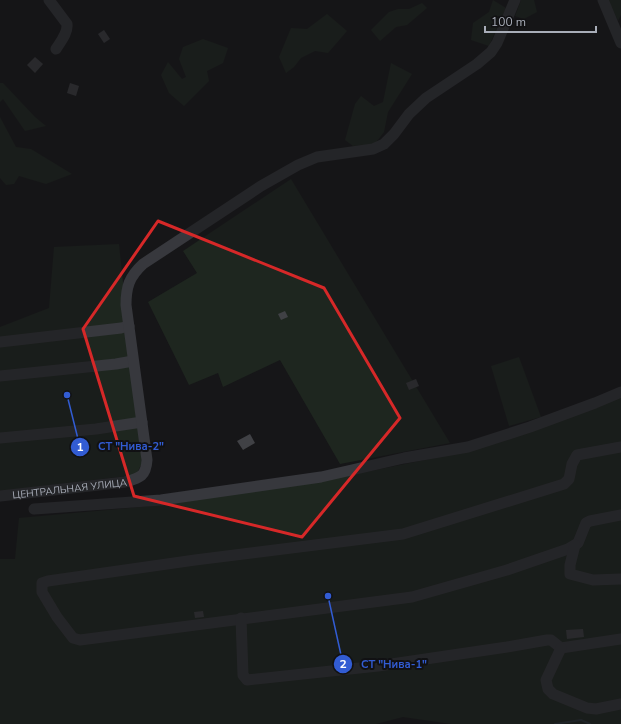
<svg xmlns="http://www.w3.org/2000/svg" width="621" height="724" font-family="'Nunito Sans',sans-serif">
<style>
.green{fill:#1e261f}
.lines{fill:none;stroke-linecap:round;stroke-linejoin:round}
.stream{stroke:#2c353c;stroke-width:2}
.building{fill:#404145}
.minor{stroke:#37383d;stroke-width:11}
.marked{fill:none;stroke:#d62828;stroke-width:3;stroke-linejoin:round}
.labels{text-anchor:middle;stroke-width:4;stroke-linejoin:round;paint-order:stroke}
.street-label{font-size:10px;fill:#a8adb8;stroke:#111113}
.leader{fill:none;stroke:#325cd3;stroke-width:1.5}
.callout-dot{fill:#325cd3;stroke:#111113;stroke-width:1.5}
.mark-label{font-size:12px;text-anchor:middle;font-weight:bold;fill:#fff}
.callout-label{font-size:11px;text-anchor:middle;font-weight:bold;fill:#325cd3;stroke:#111113;stroke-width:4;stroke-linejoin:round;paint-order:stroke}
</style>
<rect width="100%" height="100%" fill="#161618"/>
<g class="green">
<path d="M493,0L506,8L489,46L471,40L473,23L489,12Z"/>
<path d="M521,0H534L537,12L524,19L515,16Z"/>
<path d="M608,0H621V15L618,21Z"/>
<path d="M422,3L427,8L407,25L396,27L380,41L371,30L389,12L398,9H409Z"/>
<path d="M327,14L347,31L328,53L315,51L301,58L294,67L286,73L279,57L291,28L307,29Z"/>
<path d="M203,39L228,48L223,63L207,71L209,81L184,106L169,93L161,75L168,62L182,79L186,77L179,59L183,47Z"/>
<path d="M391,63L412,74L388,112L384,132L374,145L353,146L345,140L355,104L361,96L374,106L383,102Z"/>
<path d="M0,83H3L35,117L46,126L25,131L3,99L0,102Z"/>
<path d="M0,117L16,147L31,149L72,174L46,184L19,176L14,184L6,185L0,178Z"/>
<path d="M291,179L450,443L340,464L280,360L223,387L218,373L189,385L148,302L197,273L183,251Z"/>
<path d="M119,244L142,463L136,475L0,491V327L49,308L54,247Z"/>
<path d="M519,357L541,417L509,426L491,366Z"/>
<path d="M621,395V724H451L403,717L376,724H0V559H15L19,518L162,505L321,481L469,451Z"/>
</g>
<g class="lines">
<path class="stream" d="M555,724L581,720L590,724"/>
</g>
<g class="building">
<path d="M104,30L110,39L104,43L98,34Z"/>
<path d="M35,57L43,64L35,73L27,65Z"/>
<path d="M70,83L79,86L76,96L67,93Z"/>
<path d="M285,311L288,317L281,320L278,314Z"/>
<path d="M416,379L419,386L409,390L406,383Z"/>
<path d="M250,434L255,443L243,450L237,441Z"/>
<path d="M203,611L204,617L195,618L194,612Z"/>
<path d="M583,629L584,637L567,639L566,630Z"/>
</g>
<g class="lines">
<g class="minor">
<path d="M49,0L67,24C68,33 61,41 56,49"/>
<path d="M603,0L621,43"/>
<path d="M0,342L121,328L129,326"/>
<path d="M0,376L116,364L133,361"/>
<path d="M0,438L96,429L142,422"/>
<path d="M621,447L577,455L572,464L569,479L564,484L403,534L195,560L48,581L42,583V592L57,617L73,638L80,640L412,597L507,570L568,549L578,543L586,523L590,521L621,515"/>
<path id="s1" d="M0,496L125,482C139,478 146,477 147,460L126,305C126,287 129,277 143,264L261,186L298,165L317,157L373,149L384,144L394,134L409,114L426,98L477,64L491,52L497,43L515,0"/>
<path d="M34,509L161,500L321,477L404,458L468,447L530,427L595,403L621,392"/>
<path d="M575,545L570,565V574L593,580L621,579"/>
<path d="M241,618L243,675L247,680L378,666L507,647L547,640H551L561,648L621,639"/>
<path d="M561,648L546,680L548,689L553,694L587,708L596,709L621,704"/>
</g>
</g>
<path d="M0 0H621V724H0ZM158,221L324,288L400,418L302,537L134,496L83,329Z" fill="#161618" fill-opacity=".55" fill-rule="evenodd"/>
<path class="marked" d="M158,221L324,288L400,418L302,537L134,496L83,329Z"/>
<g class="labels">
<g class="street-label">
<text dy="4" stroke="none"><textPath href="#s1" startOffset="70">ЦЕНТРАЛЬНАЯ УЛИЦА</textPath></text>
</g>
</g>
<path class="leader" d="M67 395L80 447M328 596L343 664"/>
<g class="callout-dot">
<circle cx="67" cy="395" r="4"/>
<circle cx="328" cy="596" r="4"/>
<circle cx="80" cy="447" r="10"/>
<circle cx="343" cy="664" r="10"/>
</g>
<g class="mark-label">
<text x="80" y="451">1</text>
<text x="343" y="668">2</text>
</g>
<g class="callout-label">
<text x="131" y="450">СТ "Нива-2"</text>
<text x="394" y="668">СТ "Нива-1"</text>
</g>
<path d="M485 26v6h111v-6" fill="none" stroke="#a8adb8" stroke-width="2"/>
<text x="491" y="26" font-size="12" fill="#a8adb8" stroke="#111113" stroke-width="3" paint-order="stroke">100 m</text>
</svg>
